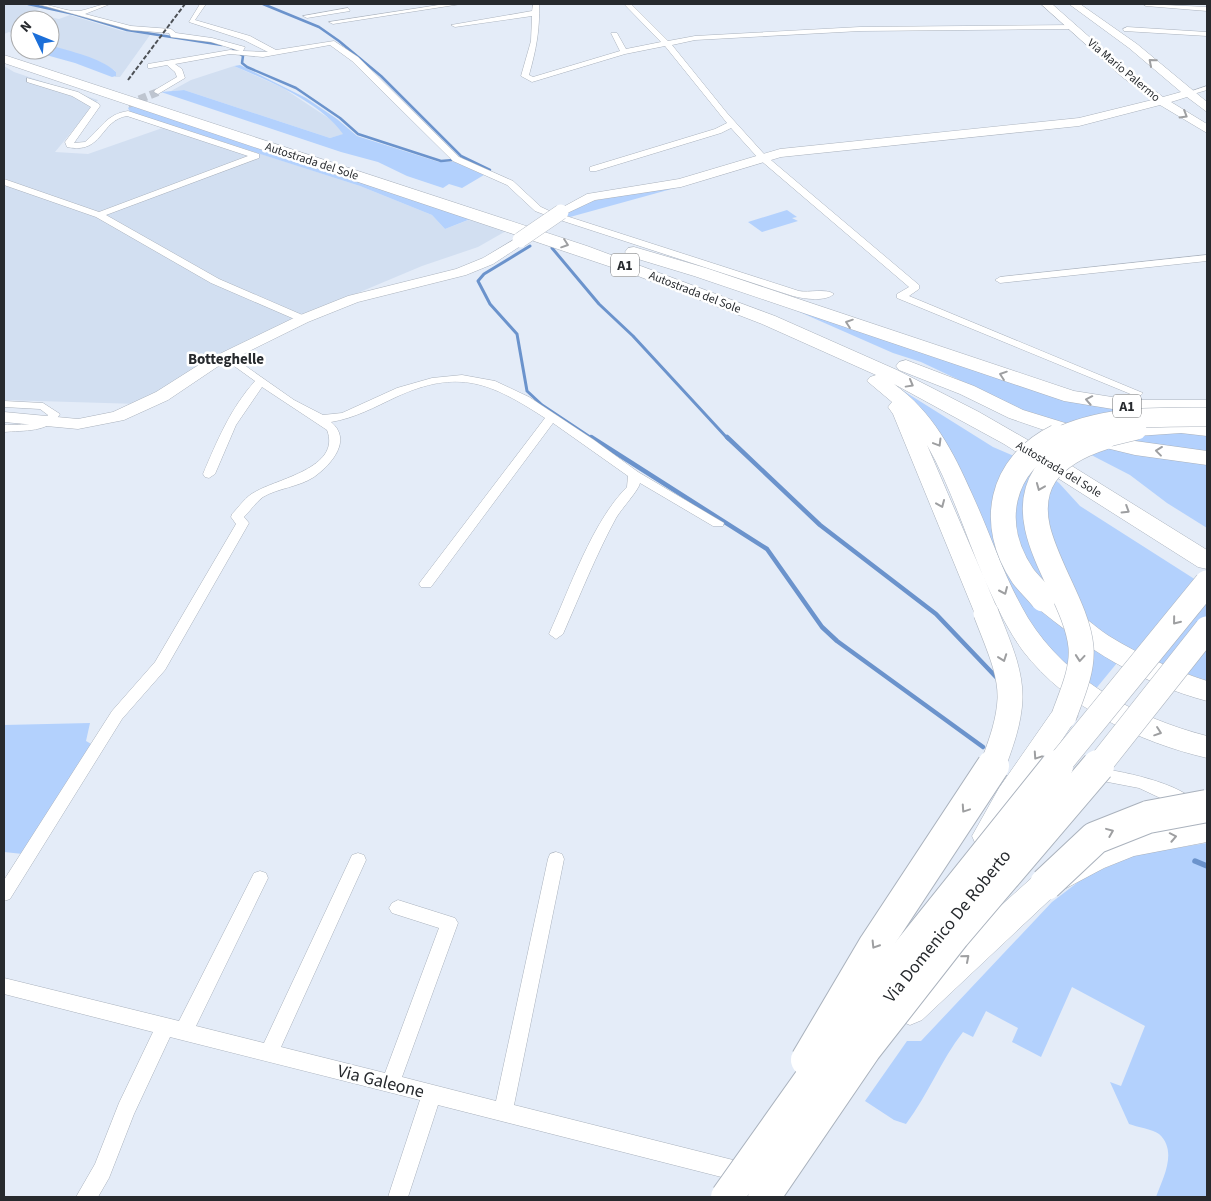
<svg xmlns="http://www.w3.org/2000/svg" width="1211" height="1201" font-family="'Source Sans 3',sans-serif">
<style>
.built{fill:#d2dff1}
.green{fill:#b3d1fd}
.lines{fill:none;stroke-linecap:round;stroke-linejoin:round}
.stream-far3{stroke:#6b93cc;stroke-width:2.5}
.stream-far2{stroke:#6b93cc;stroke-width:3}
.stream-far1{stroke:#6b93cc;stroke-width:4.5}
.stream{stroke:#6b93cc;stroke-width:5.5}
.street-tunnel{stroke:#bec5d0;stroke-width:8;stroke-dasharray:8 4;stroke-linecap:butt}
.street-casing{stroke:#aab2bd;stroke-width:1}
.secondary-casing{stroke:#aab2bd;stroke-width:1}
.highway-casing{stroke:#aab2bd;stroke-width:1}
.street{fill:#fff;fill-rule:evenodd}
.secondary{fill:#fff;fill-rule:evenodd}
.highway{fill:#fff;fill-rule:evenodd}
.rail{stroke:#4d5156;stroke-width:2;stroke-dasharray:4.5 2;stroke-linecap:butt}
.secondary-bridge-casing{stroke:#aab2bd;stroke-width:16;stroke-linecap:butt}
.highway-bridge-far2-casing{stroke:#aab2bd;stroke-width:20;stroke-linecap:butt}
.highway-bridge-far1-casing{stroke:#aab2bd;stroke-width:26;stroke-linecap:butt}
.highway-bridge-casing{stroke:#aab2bd;stroke-width:34;stroke-linecap:butt}
.secondary-bridge{stroke:#fff;stroke-width:15}
.highway-bridge-far2{stroke:#fff;stroke-width:19}
.highway-bridge-far1{stroke:#fff;stroke-width:25}
.highway-bridge{stroke:#fff;stroke-width:32}
.oneway{stroke:#9e9fa1}
.labels{text-anchor:middle;stroke-width:5;stroke-linejoin:round;paint-order:stroke}
.far-street-label{font-size:12px;fill:#272a2e;stroke:#fff}
.shield{fill:#fff;stroke:#686a6d;stroke-width:1}
.shield-label{font-size:14px;font-weight:bold;fill:#272a2e}
.far-quarter-label{font-size:15px;font-weight:bold;fill:#272a2e;stroke:#fff}
.near-street-label{font-size:18px;fill:#272a2e;stroke:#fff}
</style>
<rect width="100%" height="100%" fill="#e4ecf8"/>
<g class="built">
<path d="M4,4L26,5L40,8L36,10L44,12L39,15L59,19L70,15L122,31L150,35L120,77H115L116,72L114,70L100,62L50,45V20H20V36L9,32L4,34Z"/>
<path d="M4,66L14,72L98,100L55,152L88,154L171,125L360,186L432,215L445,229L471,219L506,231L478,247L422,266L272,329L139,404L4,400Z"/>
<path d="M234,66L283,88L336,123L344,134L330,138L184,90L171,91L191,80Z"/>
</g>
<g class="green">
<path d="M50,45C71,52 100,57 116,72V76L112,77L75,63L28,50H50Z"/>
<path d="M240,65L306,98L337,119L357,136L439,162H455L484,175L462,188L449,184L443,188L407,176L378,162L341,152L161,92L184,90L330,138L343,134C320,102 269,81 234,66Z"/>
<path d="M131,105L473,218L445,229L432,215L360,186L130,112L128,108Z"/>
<path d="M686,185L570,217L562,213L591,201Z"/>
<path d="M787,210L797,217L792,218L798,221L762,232L748,222Z"/>
<path d="M779,303L1066,399L1207,410V453L1126,442L1023,410L921,362L893,353Z"/>
<path d="M902,390L993,447L1037,466L1059,483L1080,506L1207,587V681L1126,652L1094,691L1041,643Z"/>
<path d="M1037,427L1168,456L1207,462V528L1167,503L1130,475Z"/>
<path d="M90,723L86,741L93,745L23,854L4,852V725Z"/>
<path d="M1207,843V1197H1156C1163,1178 1178,1151 1159,1134C1152,1129 1137,1127 1129,1124L1110,1082L1121,1086L1145,1026L1072,987L1041,1057L1012,1042L1018,1028L986,1011L973,1037L963,1032C941,1060 928,1095 906,1124L894,1120L865,1101L907,1041H921L1052,902L1086,876L1138,854Z"/>
</g>
<g class="lines">
<g class="stream-far3">
<path d="M28,4L74,14L127,30L222,45"/>
<path d="M263,4L319,27L339,41L381,76L461,156L490,170"/>
<path d="M232,48L243,56L242,63L247,67L296,88L340,118L358,134L441,161L465,159"/>
</g>
<g class="stream-far2">
<path d="M530,246L484,274L478,281L490,304L517,334L527,391L542,405L593,439"/>
<path d="M552,248L599,304L633,336L728,439"/>
</g>
<g class="stream-far1">
<path d="M591,437L767,549L822,627L837,641L983,747"/>
<path d="M727,437L820,525L936,614L997,678"/>
</g>
<path class="stream" d="M1195,861L1207,866"/>
<path class="street-tunnel" d="M128,104L158,92"/>
<defs>
<g id="street">
<path d="M38,4C51,4 66,12 78,11C89,10 98,4 110,4L85,14L131,26L171,29L176,33L212,38L245,47L243,51L268,52L244,40L189,22L200,4H206L195,20L250,36L276,50L334,41L358,57L459,157L513,181L541,207L556,214L551,217L535,211L507,185L453,161L352,61L330,45L263,57L230,54L175,64L182,69L185,78L158,94L154,92L155,90L177,77L175,72L167,65L151,68H148V64L230,50L240,51L211,42L171,37L169,33L131,30Z"/>
<path d="M445,4H461L333,24L329,22Z"/>
<path d="M533,4H539C540,30 536,50 529,75L533,77L620,51L611,33H617L626,49L661,42L624,4H631L668,41L695,36L860,27L1076,25V29H1073L860,31L695,40L672,45L727,113L765,155L919,285V289L909,296L1143,393L1141,395H1133L897,298V294L909,287L759,159L731,128L721,133L596,171H590V167L715,129L727,123L665,46L625,54L532,82L521,76L531,41L532,16L455,27L451,25L532,11Z"/>
<path d="M1143,4L1207,7V11L1146,6Z"/>
<path d="M348,8L350,11L307,18L303,16Z"/>
<path d="M1127,27L1207,32V36L1124,31L1123,29Z"/>
<path d="M27,78L78,92L99,104L100,106L74,143L85,142C101,129 106,114 128,111L259,154V158L106,215L219,279L307,317V321H299L211,283L96,217L4,185V179L99,212L248,156L127,116C100,120 103,155 67,147L65,142L91,107L72,96L27,82Z"/>
<path d="M1207,86V90L1190,95L1186,93Z"/>
<path d="M563,215L799,291C809,293 826,288 834,294C825,302 805,299 793,296L560,220V216Z"/>
<path d="M1207,255V261L1000,283L995,280L1000,277Z"/>
<path d="M227,353L294,400L323,415L342,413L397,388L432,378L462,375L495,381L529,397L594,440L638,472L724,523L723,526H713L640,483C639,490 622,508 616,518C596,555 580,595 563,634L556,639L549,634C570,588 592,522 627,487L628,476L553,423L431,587H421L419,584L421,581L545,418C491,383 459,368 396,397C375,407 355,418 331,422C353,440 331,465 314,477C299,487 278,488 263,497C256,502 250,511 244,517L249,523L165,670L122,719L10,899L4,901V880L112,711L155,662L236,524L231,517L232,514C239,507 246,496 255,492C276,479 342,468 327,430L262,387L236,425L215,474L209,478L205,477L203,474C217,441 230,409 255,381L223,358V354Z"/>
<path d="M4,401L43,403L60,414C49,433 24,430 4,432V425C16,424 41,427 48,415L40,409L4,407Z"/>
<path d="M1093,768C1115,769 1186,784 1196,804L1194,809L1188,811L1139,788L1087,778L1085,774L1087,770Z"/>
<path d="M556,852L562,854L564,859L514,1105L745,1163L752,1166L755,1173L752,1180L745,1183L438,1105L408,1197H388L420,1100L170,1037L134,1114L109,1178L98,1197H76L95,1164L119,1103L153,1032L4,994V978L179,1021L254,873L260,871L266,873L268,878L196,1026L264,1043L352,855L358,853L364,855L366,860L281,1047L385,1073L439,928L392,913L389,908L392,903L398,900L455,918L458,923L402,1077L496,1101L548,859L550,854Z"/>
</g>
<g id="secondary">
<path d="M1041,4H1052L1129,72L1163,97L1181,92L1129,48L1069,4H1080L1137,44L1207,102V112L1187,97L1171,102L1207,124V133L1160,105L1079,126L781,157L681,187L595,200L561,216L554,212L587,194L679,179L780,149L1079,118L1152,100L1121,76Z"/>
<path d="M520,236L525,237L527,240L525,243L493,264L466,275L358,302L308,322L217,367L168,400L124,420L78,429L4,422V412L78,419L113,412L156,392L205,361L298,316L348,296L456,269L483,258Z"/>
</g>
<g id="highway">
<path d="M4,55L587,246L775,316L897,370L979,412L1059,458L1207,550V569L1198,567L1004,444L894,384C933,412 953,451 972,494C991,535 1005,580 1028,618C1067,681 1137,718 1207,736V758C1139,742 1067,708 1023,651C1007,629 995,603 984,578C965,534 951,487 927,445L999,613L995,619L986,622L977,619L893,414L888,407L892,402L867,381L870,377L876,375L762,324L638,276L4,63Z"/>
<path d="M634,247L706,268L1074,391L1131,400H1207V412H1131L1064,401L694,276L628,256L625,252L628,248Z"/>
<path d="M906,360L974,386L1023,410L1088,430L1135,441L1207,451V465L1135,455L1073,440L1009,418L960,394L899,370L896,366L899,362Z"/>
<path d="M1181,421L1207,424V436L1181,433L1137,436L1129,435L1126,430L1129,425Z"/>
<path d="M1043,590C1063,596 1090,624 1109,636C1140,655 1173,670 1207,681V701C1142,684 1085,648 1034,605L1031,599L1034,593Z"/>
<path d="M1064,706L1074,709L1078,716L1019,804L998,845L987,848L976,845L972,836L999,788L1054,709Z"/>
<path d="M1207,818V842L1134,856L1104,868L1057,893L922,1020L910,1025L898,1020L893,1009L898,998L1035,875L1082,850L1132,831Z"/>
</g>
</defs>
<use href="#street" class="street-casing"/>
<use href="#secondary" class="secondary-casing"/>
<use href="#highway" class="highway-casing"/>
<use href="#street" class="street"/>
<use href="#secondary" class="secondary"/>
<use href="#highway" class="highway"/>
<path class="rail" d="M128,80L185,4"/>
<defs>
<path id="secondary-bridge" d="M520,240L561,212"/>
<g id="highway-bridge-far2">
<path d="M1054,439C1102,415 1154,417 1207,417"/>
<path d="M1100,439L1137,430"/>
</g>
<g id="highway-bridge-far1">
<path d="M1043,599C1037,591 1029,584 1023,576C988,524 1000,465 1057,437"/>
<path d="M986,613C996,640 1011,670 1010,699C1009,723 1000,746 992,768"/>
<path d="M1064,716C1072,694 1083,670 1081,647C1076,592 1011,527 1045,475C1058,456 1082,444 1104,437"/>
<path d="M1056,768L1207,583"/>
<path d="M1097,768L1207,629"/>
</g>
<g id="highway-bridge">
<path d="M1046,884L1095,838L1148,817L1207,806"/>
<path d="M807,1060L875,945L993,766"/>
<path d="M727,1197L844,1032L1057,766"/>
<path d="M764,1197L865,1049L954,935L1098,766"/>
</g>
</defs>
<use href="#secondary-bridge" class="secondary-bridge-casing"/>
<use href="#highway-bridge-far2" class="highway-bridge-far2-casing"/>
<use href="#highway-bridge-far1" class="highway-bridge-far1-casing"/>
<use href="#highway-bridge" class="highway-bridge-casing"/>
<use href="#secondary-bridge" class="secondary-bridge"/>
<use href="#highway-bridge-far2" class="highway-bridge-far2"/>
<use href="#highway-bridge-far1" class="highway-bridge-far1"/>
<use href="#highway-bridge" class="highway-bridge"/>
</g>
<defs><path id="oneway-chevron" d="M-2-3.5L2.5 0L-2 3.5" fill="none" stroke-width="1.6" stroke-linecap="round" stroke-linejoin="round" transform="scale(1.25)"/></defs>
<g class="oneway">
<use href="#oneway-chevron" transform="translate(1152 62) rotate(-139)"/>
<use href="#oneway-chevron" transform="translate(1184 115) rotate(31)"/>
<use href="#oneway-chevron" transform="translate(565 244) rotate(19)"/>
<use href="#oneway-chevron" transform="translate(849 323) rotate(-161)"/>
<use href="#oneway-chevron" transform="translate(1003 375) rotate(-161)"/>
<use href="#oneway-chevron" transform="translate(910 384) rotate(29)"/>
<use href="#oneway-chevron" transform="translate(1089 400) rotate(-169)"/>
<use href="#oneway-chevron" transform="translate(938 443) rotate(59)"/>
<use href="#oneway-chevron" transform="translate(1159 451) rotate(-173)"/>
<use href="#oneway-chevron" transform="translate(1040 487) rotate(112)"/>
<use href="#oneway-chevron" transform="translate(941 504) rotate(67)"/>
<use href="#oneway-chevron" transform="translate(1126 510) rotate(32)"/>
<use href="#oneway-chevron" transform="translate(1004 591) rotate(66)"/>
<use href="#oneway-chevron" transform="translate(1176 621) rotate(129)"/>
<use href="#oneway-chevron" transform="translate(1003 658) rotate(70)"/>
<use href="#oneway-chevron" transform="translate(1080 658) rotate(95)"/>
<use href="#oneway-chevron" transform="translate(1158 732) rotate(19)"/>
<use href="#oneway-chevron" transform="translate(1037 756) rotate(124)"/>
<use href="#oneway-chevron" transform="translate(965 809) rotate(124)"/>
<use href="#oneway-chevron" transform="translate(1110 832) rotate(-22)"/>
<use href="#oneway-chevron" transform="translate(1173 837) rotate(-11)"/>
<use href="#oneway-chevron" transform="translate(875 945) rotate(122)"/>
<use href="#oneway-chevron" transform="translate(966 958) rotate(-41)"/>
</g>
<g class="labels">
<g class="far-street-label">
<text transform="translate(1124 70) rotate(40)" y="4">Via Mario Palermo</text>
<text transform="translate(312 161) rotate(18)" y="4">Autostrada del Sole</text>
<text transform="translate(695 292) rotate(21)" y="4">Autostrada del Sole</text>
<text transform="translate(1059 469) rotate(31)" y="4">Autostrada del Sole</text>
</g>
<g class="shield">
<rect x="611" y="253.5" width="28" height="23" rx="4"/>
<rect x="1113" y="394.5" width="28" height="23" rx="4"/>
</g>
<g class="shield-label">
<text x="625" y="270">A1</text>
<text x="1127" y="411">A1</text>
</g>
<g class="far-quarter-label">
<text x="226" y="364">Botteghelle</text>
</g>
<g class="near-street-label">
<text transform="translate(947 926) rotate(-51)" y="6">Via Domenico De Roberto</text>
<text transform="translate(381 1081) rotate(14)" y="6">Via Galeone</text>
</g>
</g>
<rect width="1211" height="1201" fill="none" stroke="#272a2e" stroke-width="10"/>
<g transform="translate(35 35) rotate(313)"><circle r="24" fill="#ffffff" stroke="#a9aaab"/>
<path d="M0-4L9 19L0 12L-9 19Z" fill="#1c6fd9"/>
<text y="-8" font-size="14" font-weight="bold" text-anchor="middle" fill="#272a2e">N</text>
</g>
</svg>
